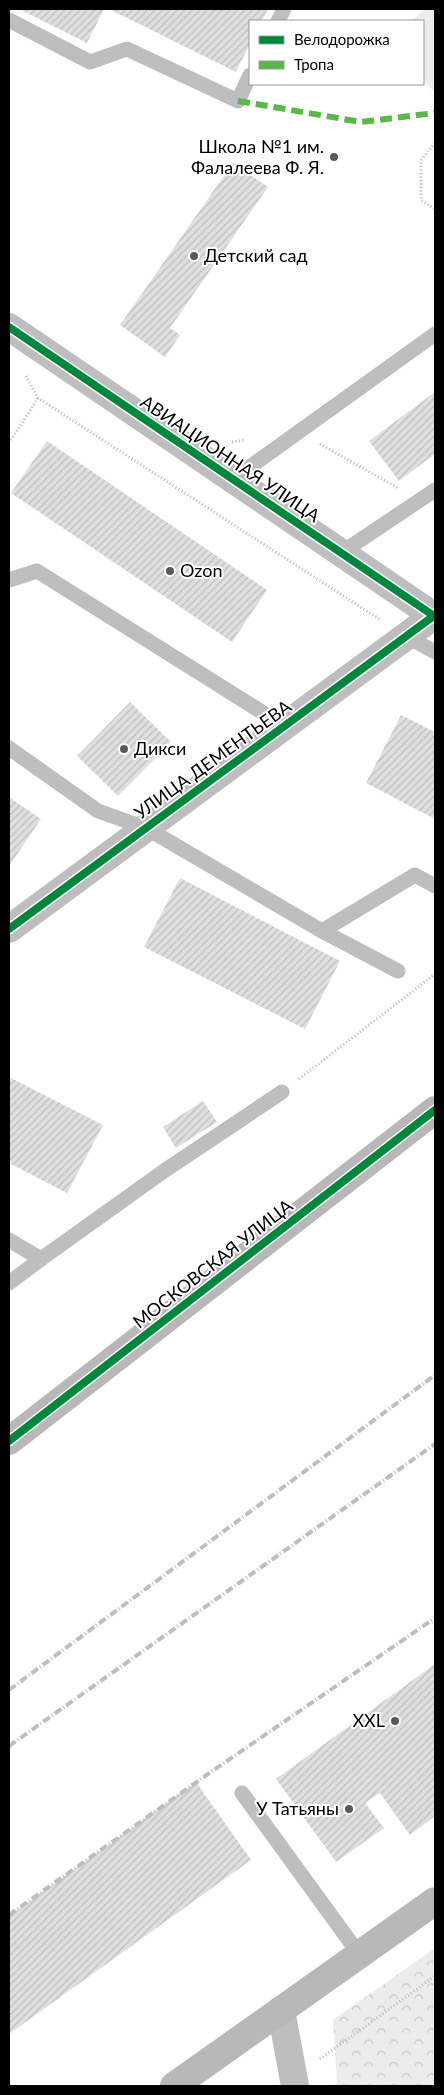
<svg xmlns="http://www.w3.org/2000/svg" width="444" height="2095" font-family="Lato,sans-serif">
<style>
.forest{fill:url(#forest-crowns)}
.garden{fill:#ececec}
.building{fill:url(#building-hatch)}
.lines{fill:none;stroke-linecap:round;stroke-linejoin:round}
.path{stroke:#b9b9b9;stroke-width:3;stroke-dasharray:1 2.5;stroke-linecap:butt}
.lane{stroke:#bebebe;stroke-width:15}
.street{stroke:#bebebe;stroke-width:28}
.secondary{stroke:#b8b8b8;stroke-width:28}
.rail{stroke:#bebebe;stroke-width:4;stroke-dasharray:8 2.5 1 2.5;stroke-linecap:butt}
.quiet{stroke:#58b947;stroke-width:6;stroke-dasharray:12 6;stroke-linecap:butt}
.cycleway-casing{stroke:#fff;stroke-width:11}
.cycleway{stroke:#00873e;stroke-width:8}
.poi-dot{fill:#595959;stroke:#fff;stroke-width:2}
.labels{text-anchor:middle;stroke-width:4;stroke-linejoin:round;paint-order:stroke}
.poi-label{font-size:18px;fill:#000;stroke:#fff;text-anchor:end}
.street-label{font-size:18px;fill:#000;stroke:#fff}
</style>
<defs>
<pattern id="forest-crowns" width="20" height="18" patternUnits="userSpaceOnUse" patternTransform="scale(1.25)"><rect width="20" height="18" fill="#ececec"/><path d="M2 6a3 3 0 1 1 6 0M12 15a3 3 0 1 1 6 0" fill="none" stroke="#c9c9c9"/></pattern>
<pattern id="building-hatch" width="6" height="6" patternUnits="userSpaceOnUse" patternTransform="scale(1.25)"><rect width="6" height="6" fill="#dfdfdf"/><path d="M-1 1l2-2M0 6l6-6M5 7l2-2" fill="none" stroke="#bebebe"/></pattern>
</defs>
<rect width="100%" height="100%" fill="#fff"/>
<path class="forest" d="M435,1948V2086H334L337,2083L333,2020Z"/>
<path class="garden" d="M425,9H435V92L423,81V21H412Z"/>
<g class="building">
<path d="M19,9H104L87,43Z"/>
<path d="M109,9H268L262,21H250V44L236,72Z"/>
<path d="M233,163L268,187L170,328L180,335L165,357L120,325Z"/>
<path d="M435,392V454L399,481L369,441Z"/>
<path d="M47,441L267,590L232,642L11,493Z"/>
<path d="M130,702L171,742L118,796L77,756Z"/>
<path d="M401,715L435,732V819L366,783Z"/>
<path d="M9,797L41,819L9,866Z"/>
<path d="M180,878L340,961L305,1029L144,947Z"/>
<path d="M9,1077L103,1125L67,1193L9,1163Z"/>
<path d="M203,1101L217,1122L176,1148L163,1127Z"/>
<path d="M435,1664V1816L410,1835L380,1793L365,1803L384,1828L336,1862L276,1779Z"/>
<path d="M196,1782L251,1860L9,2034V1916Z"/>
</g>
<g class="lines">
<g class="path">
<path d="M435,143L421,160V200L435,209"/>
<path d="M26,376L38,398L379,619"/>
<path d="M232,442L245,440"/>
<path d="M9,443L38,398"/>
<path d="M320,444L398,488"/>
<path d="M299,1079L435,974"/>
<path d="M320,2059L435,1976"/>
</g>
<g class="lane">
<path d="M9,20L90,62L127,49L238,101L250,75"/>
<path d="M278,21L284,9"/>
<path d="M233,479L435,334"/>
<path d="M341,553L435,490"/>
<path d="M9,580L37,571L284,726"/>
<path d="M406,636L435,652"/>
<path d="M9,748L98,811L146,828L322,931L415,875L435,886"/>
<path d="M322,931L398,971"/>
<path d="M9,1240L41,1259L164,1171L282,1092"/>
<path d="M9,1283L41,1259"/>
<path d="M242,1793L359,1954"/>
</g>
<g class="street">
<path d="M9,327L434,616"/>
<path d="M9,929L435,615"/>
<path d="M281,2010L295,2086"/>
</g>
<g class="secondary">
<path d="M9,1441L435,1110"/>
<path d="M174,2086L435,1901"/>
</g>
<g class="rail">
<path d="M9,1690L435,1375"/>
<path d="M9,1746L435,1444"/>
<path d="M9,1915L208,1774L435,1618"/>
</g>
<path class="quiet" d="M238,101L361,122L435,113"/>
<defs>
<g id="cycleway">
<path d="M9,327L434,616"/>
<path d="M9,929L435,615"/>
<path d="M9,1441L435,1110"/>
</g>
</defs>
<use href="#cycleway" class="cycleway-casing"/>
<use href="#cycleway" class="cycleway"/>
</g>
<g class="poi-dot">
<circle cx="334" cy="157" r="5"/>
<circle cx="194" cy="256" r="5"/>
<circle cx="170" cy="571" r="5"/>
<circle cx="124" cy="749" r="5"/>
<circle cx="395" cy="1721" r="5"/>
<circle cx="349" cy="1809" r="5"/>
</g>
<g class="labels">
<g class="poi-label">
<text x="324" y="153">Школа №1 им.<tspan x="324" dy="21">Фалалеева Ф. Я.</tspan></text>
<text x="204" y="262" text-anchor="start">Детский сад</text>
<text x="180" y="577" text-anchor="start">Ozon</text>
<text x="134" y="755" text-anchor="start">Дикси</text>
<text x="385" y="1727">XXL</text>
<text x="339" y="1815">У Татьяны</text>
</g>
<g class="street-label">
<text transform="translate(230 459) rotate(34)" y="6">АВИАЦИОННАЯ УЛИЦА</text>
<text transform="translate(213 760) rotate(-36)" y="6">УЛИЦА ДЕМЕНТЬЕВА</text>
<text transform="translate(213 1264) rotate(-38)" y="6">МОСКОВСКАЯ УЛИЦА</text>
</g>
</g>
<rect width="444" height="2095" fill="none" stroke="#000000" stroke-width="20"/>
<rect x="249" y="20" width="175" height="65" fill="#ffffff" stroke="#999999"/>
<rect x="259" y="36" width="25" height="8" fill="#00873e" stroke="#999999"/>
<text x="294" y="45" font-size="15" fill="#000000">Велодорожка</text>
<rect x="259" y="61" width="25" height="8" fill="#58b947" stroke="#999999"/>
<text x="294" y="70" font-size="15" fill="#000000">Тропа</text>
</svg>
